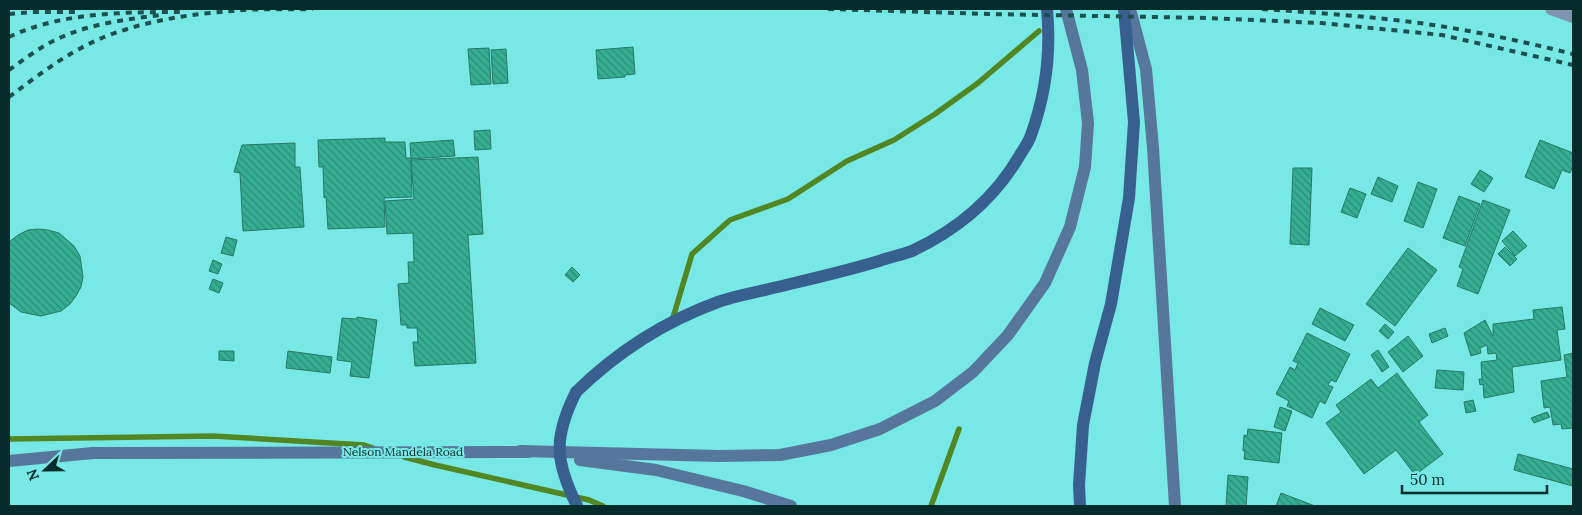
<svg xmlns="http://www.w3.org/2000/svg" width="1582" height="515" font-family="Lora,serif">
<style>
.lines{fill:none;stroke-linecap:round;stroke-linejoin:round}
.stream{stroke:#518622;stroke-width:5.5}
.building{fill:url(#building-back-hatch);stroke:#297865}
.street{stroke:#7f94af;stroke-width:12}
.secondary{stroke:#56769c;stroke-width:12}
.primary{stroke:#38608e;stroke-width:12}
.rail{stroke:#1c5150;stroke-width:4;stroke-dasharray:6 6;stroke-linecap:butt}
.primary-bridge{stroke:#38608e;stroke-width:12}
.labels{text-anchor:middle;stroke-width:4;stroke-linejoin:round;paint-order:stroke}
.street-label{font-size:12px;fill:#052c2b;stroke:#77e8e5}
</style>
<defs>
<pattern id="building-back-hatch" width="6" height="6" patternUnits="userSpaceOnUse" patternTransform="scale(1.25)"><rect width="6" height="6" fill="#35ae92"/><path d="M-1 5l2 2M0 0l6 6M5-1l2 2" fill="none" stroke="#2b8e77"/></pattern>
</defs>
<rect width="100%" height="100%" fill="#77e8e5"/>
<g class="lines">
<g class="stream">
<path d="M672,321L692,254L730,220L788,199L847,161L894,140L935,114L978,83L1039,31"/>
<path d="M9,439L213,436L364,445L373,448"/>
<path d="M404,457L435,465L589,500L603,506"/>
<path d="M931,506L959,429"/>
</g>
</g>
<g class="building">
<path d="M633,47L635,74L625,75V77L598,79L596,50Z"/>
<path d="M489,48L491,84L471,85L468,49Z"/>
<path d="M506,49L508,83L493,84L491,50Z"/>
<path d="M490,130L491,149L475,150L474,131Z"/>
<path d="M385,138V142H405L406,158H411L412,197L384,198L385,227L328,229L326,197L324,198L323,167H319L318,140Z"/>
<path d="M453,140L455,156L411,159L410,143Z"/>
<path d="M1540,140L1573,153V166L1570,173L1562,170L1554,189L1525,177Z"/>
<path d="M295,143V167H300L304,227L243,231L240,173L234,172L242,145Z"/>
<path d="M478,157L483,234L468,235L476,363L415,366L413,342H418L417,328H407V325H401L398,284L409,283L408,262H414L413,233L387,234L385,201L414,199L411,160Z"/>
<path d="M1293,168H1312L1309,245L1290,244Z"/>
<path d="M1480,170L1493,178L1484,192L1471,184Z"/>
<path d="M1378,177L1398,186L1392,202L1371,194Z"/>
<path d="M1418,182L1437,189L1423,228L1404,221Z"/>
<path d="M1350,188L1366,194L1357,218L1341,212Z"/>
<path d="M1459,196L1480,204L1465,246L1443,238Z"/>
<path d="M1483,200L1510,210L1478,294L1457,286L1463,269L1459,267Z"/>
<path d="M38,229L48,230L59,233L74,246L80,256L83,277L81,287L76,296L70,304L61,311L41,316L21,312L9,303V242L18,235L28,230Z"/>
<path d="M1513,231L1527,246L1515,256L1502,241Z"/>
<path d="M226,237L237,240L233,256L221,253Z"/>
<path d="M1505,247L1517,259L1510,266L1498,254Z"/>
<path d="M1408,248L1437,270L1395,326L1366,304Z"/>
<path d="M213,260L222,264L218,274L209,271Z"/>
<path d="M572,267L580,275L573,282L565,275Z"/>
<path d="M213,279L223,283L219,293L209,289Z"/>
<path d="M1562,307L1565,329L1557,330L1561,360L1512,367L1514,392L1484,398L1483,384L1480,385L1479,379H1482L1481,362L1497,360L1496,353L1488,354L1487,345L1480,348L1481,353L1471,356L1464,333L1485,320L1493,336V324L1534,319L1533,310Z"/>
<path d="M1320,308L1354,325L1345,341L1312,324Z"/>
<path d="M357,317L377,320L369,378L350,376L352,362L337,360L342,318L357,319Z"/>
<path d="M1385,324L1394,332L1388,339L1379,331Z"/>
<path d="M1445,328L1448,336L1432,343L1429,334Z"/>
<path d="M1307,333L1350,354L1336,382L1331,380L1328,385L1333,387L1325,404L1320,401L1312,418L1287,406L1289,401L1276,394L1290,367L1295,370L1298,363L1293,361Z"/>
<path d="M1408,336L1423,356L1403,372L1388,352Z"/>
<path d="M1378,350L1389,367L1382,372L1371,355Z"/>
<path d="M219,351H234V361L219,360Z"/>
<path d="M288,351L332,357L330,373L286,368Z"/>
<path d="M1573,353V428L1562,429L1561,424L1553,425L1550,407L1544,408L1541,381L1567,377L1564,355Z"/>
<path d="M1437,370L1464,372L1463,390L1435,388Z"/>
<path d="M1397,373L1428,415L1419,422L1443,454L1415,475L1396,450L1364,474L1326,423L1341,412L1336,405L1371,379L1378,388Z"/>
<path d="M1473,400L1476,411L1466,413L1464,402Z"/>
<path d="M1280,407L1292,411L1285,431L1274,427Z"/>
<path d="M1547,412L1550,417L1534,423L1531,418Z"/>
<path d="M1248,429L1282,433L1279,463L1244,459L1245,451H1243L1244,435L1247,436Z"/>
<path d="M1518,454L1573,469V486L1514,470Z"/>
<path d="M1228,475L1248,477L1246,506H1226Z"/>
<path d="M1281,493L1315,506H1276Z"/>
</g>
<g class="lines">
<path class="street" d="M1551,9L1573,17"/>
<g class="secondary">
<path d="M1130,9L1146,69L1153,148L1175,506"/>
<path d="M520,451L719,456L780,455L831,445L880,429L935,401L973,372L1008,335L1045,283L1070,227L1085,167L1088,123L1082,70L1066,9"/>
<path d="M580,460L656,470L743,491L791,506"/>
<path d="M9,461L93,453L528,452"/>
</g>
<g class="primary">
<path d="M576,392C618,351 663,322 718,302C734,296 753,293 769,289C806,280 843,272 879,261C890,257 901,255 912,251C957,230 995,198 1020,155C1024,148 1029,142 1031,135C1046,94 1051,52 1047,9"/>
<path d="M1080,506L1079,485L1083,425L1095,363L1111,304L1129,198L1134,122L1124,9"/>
</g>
<g class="rail">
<path d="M828,9L988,14L1208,18L1321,23L1442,35L1573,65"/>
<path d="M1262,9C1321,13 1381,17 1440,26C1484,33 1529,43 1573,54"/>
<path d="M9,14L32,12H79"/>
<path d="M9,37C62,12 125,12 183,12"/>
<path d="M9,70C26,58 44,44 64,36C95,23 129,19 161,15"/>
<path d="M9,97C36,77 64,55 95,41C137,22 188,14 233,11C259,8 286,10 313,9"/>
</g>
<path class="primary-bridge" d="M576,392C553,438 555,461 577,506"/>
</g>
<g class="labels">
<g class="street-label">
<text x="403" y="456">Nelson Mandela Road</text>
</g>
</g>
<rect width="1582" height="515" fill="none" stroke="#052c2b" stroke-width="20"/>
<g transform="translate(45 470) rotate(248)" stroke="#77e8e5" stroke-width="4" paint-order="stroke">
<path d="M0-4L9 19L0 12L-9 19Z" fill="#052c2b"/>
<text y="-8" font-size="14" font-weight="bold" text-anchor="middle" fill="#052c2b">N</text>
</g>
<path d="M1402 485v8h145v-8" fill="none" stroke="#052c2b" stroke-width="2.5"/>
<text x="1410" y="485" font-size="15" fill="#052c2b" stroke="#77e8e5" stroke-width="4" paint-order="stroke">50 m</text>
</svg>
